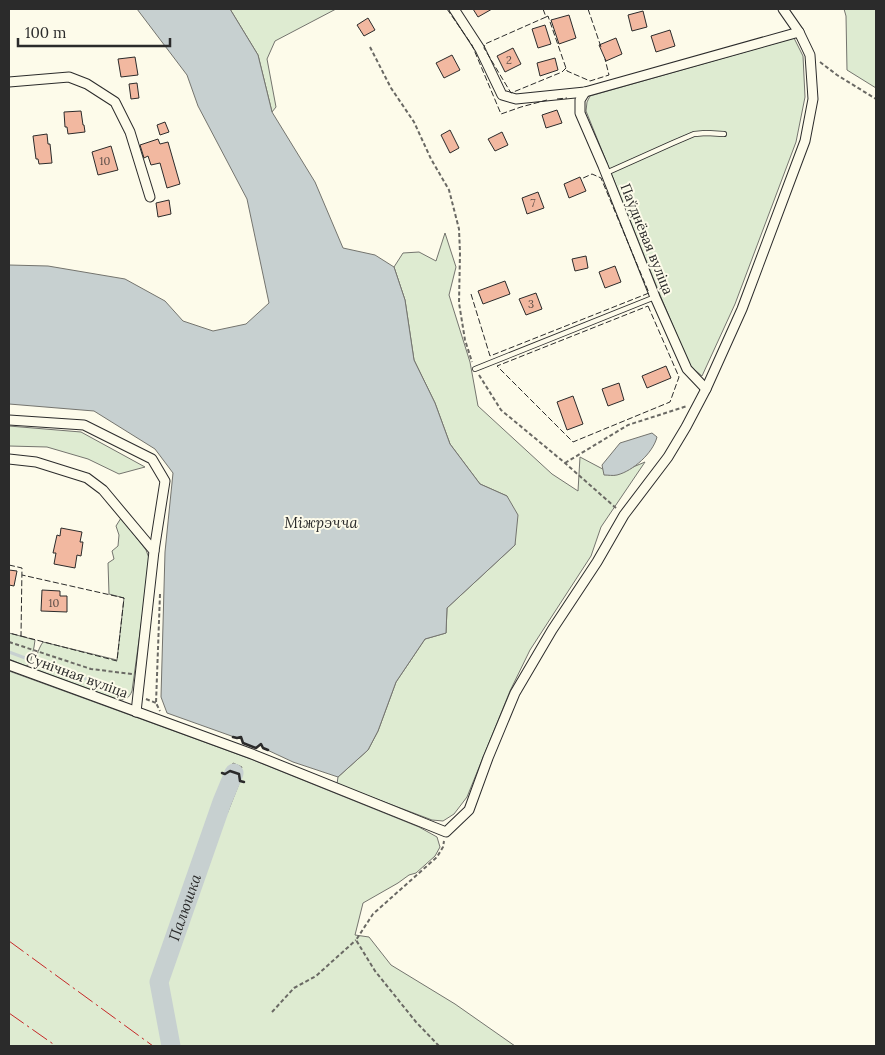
<svg xmlns="http://www.w3.org/2000/svg" width="885" height="1055" font-family="Lora,serif">
<style>
.green{fill:#deebd1;stroke:#74746e;fill-rule:evenodd}
.water{fill:#c7d0d0;stroke:#74746e}
.lines{fill:none;stroke-linecap:round;stroke-linejoin:round}
.stream{stroke:#c7d0d0;stroke-width:3}
.river{stroke:#c7d0d0;stroke-width:19}
.building{fill:#f2b8a0;stroke:#2b2b2b}
.lane-casing{stroke:#2b2b2b;stroke-width:6}
.street-casing{stroke:#2b2b2b;stroke-width:11}
.path{stroke:#6a6964;stroke-width:2;stroke-dasharray:4 2.5;stroke-linecap:butt}
.lane{stroke:#fdfbea;stroke-width:4.5}
.street{stroke:#fdfbea;stroke-width:9}
.fence{stroke:#2b2b2b;stroke-width:1;stroke-dasharray:6 2.5;stroke-linecap:butt}
.wall{stroke:#2b2b2b;stroke-width:2.5}
.power{stroke:#c62828;stroke-width:1;stroke-dasharray:18 4 2.5 4;stroke-linecap:butt}
.labels{text-anchor:middle;stroke-width:4;stroke-linejoin:round;paint-order:stroke}
.number-label{font-size:11px;fill:#5d4e48}
.street-label{font-size:14px;fill:#2b2b2b;stroke:#fdfbea}
.water-label{font-size:15px;font-style:italic;fill:#2b2b2b;stroke:#fdfbea}
</style>
<rect width="100%" height="100%" fill="#fdfbea"/>
<g class="green">
<path d="M230,9H336L275,41L267,59L276,107L272,112L258,55Z"/>
<path d="M844,9H876V88L847,70L846,16Z"/>
<path d="M794,38L803,56L805,97L796,142L735,304L702,376L690,366L660,295L586,111L587,102L590,96Z"/>
<path d="M445,233L456,267L449,295L470,362L478,406L552,474L578,491L580,457L614,475L645,462L601,527L591,556L530,650L510,691L467,797L454,814L443,821L432,820L337,784L338,777L368,750L378,731L396,682L425,639L446,633L447,608L515,545L507,496L480,484L450,444L435,403L414,360L405,300L394,267L403,253L419,252L436,261Z"/>
<path d="M9,426L81,432L145,467L119,474L88,459L47,447L9,446Z"/>
<path d="M121,518L146,550L149,558V567L132,691C129,698 126,700 119,700L37,670C34,661 38,649 43,642L117,660L124,598L109,594L108,563L114,559L112,551L118,546L119,535L116,526Z"/>
<path d="M9,633L35,640L34,647L30,664L26,666L9,659Z"/>
<path d="M9,671L248,758L419,827L437,837L440,847L435,856L416,873L409,875L398,883L363,903L355,935L369,937L391,965L455,1004L515,1046H9ZM233,763L242,767L239,774L240,781L227,814L213,808L225,774L230,771Z"/>
</g>
<g class="water">
<path d="M137,9H230L258,55L272,112L315,182L343,248L375,255L394,267L405,300L414,360L435,403L450,444L480,484L507,496L518,515L515,545L447,608L446,633L425,639L396,682L378,731L368,750L338,777L293,762L263,748L261,744L256,748L243,743L241,737L237,738L167,713L161,697L165,552L173,473L155,449L94,411L9,404V265L48,266L125,279L165,301L183,321L213,331L246,324L269,303L247,199L198,106L187,75Z"/>
<path d="M652,433L657,437C653,453 633,471 617,475C613,476 608,475 604,475L602,465L620,443Z"/>
<path d="M230,771L239,774L240,781L232,799L222,802L218,793L225,774Z"/>
</g>
<g class="lines">
<g class="stream">
<path d="M9,652L28,659"/>
<path d="M40,663L123,691"/>
</g>
<path class="river" id="s1" d="M171,1046L159,982L222,802L234,773"/>
</g>
<g class="building">
<path d="M473,9H492L478,17Z"/>
<path d="M643,11L647,27L632,31L628,15Z"/>
<path d="M569,15L576,38L559,44L551,20Z"/>
<path d="M368,18L375,30L364,36L357,25Z"/>
<path d="M545,25L551,44L538,48L532,29Z"/>
<path d="M670,30L675,46L656,52L651,36Z"/>
<path d="M616,38L622,54L606,61L599,45Z"/>
<path d="M513,48L521,64L505,72L497,56Z"/>
<path d="M452,55L460,70L444,78L436,63Z"/>
<path d="M135,57L138,75L121,77L118,59Z"/>
<path d="M555,58L558,70L540,76L537,63Z"/>
<path d="M137,83L139,98L131,99L129,84Z"/>
<path d="M557,110L562,123L546,128L542,115Z"/>
<path d="M81,111L83,125H84L85,132L68,134L67,127H65L64,112Z"/>
<path d="M165,122L169,132L160,135L157,125Z"/>
<path d="M450,130L459,148L450,153L441,135Z"/>
<path d="M502,132L508,145L495,151L488,139Z"/>
<path d="M47,134L48,144H50L52,163L39,164L38,159H36L33,136Z"/>
<path d="M158,139L160,144L168,142L180,184L167,188L160,163L151,165L148,156L144,158L140,145Z"/>
<path d="M111,146L118,170L98,175L92,152Z"/>
<path d="M580,177L586,191L569,198L564,184Z"/>
<path d="M538,192L544,208L527,214L522,198Z"/>
<path d="M169,200L171,214L158,217L156,203Z"/>
<path d="M586,256L588,268L575,271L572,259Z"/>
<path d="M615,266L621,282L605,288L599,272Z"/>
<path d="M505,281L510,294L483,304L478,291Z"/>
<path d="M536,293L542,309L526,315L519,299Z"/>
<path d="M666,366L671,378L647,388L642,376Z"/>
<path d="M619,383L624,400L608,406L602,389Z"/>
<path d="M573,396L583,424L567,430L557,402Z"/>
<path d="M61,528L82,532L80,542H83L81,556L77,555L75,568L54,564L56,553H53L57,535L60,536Z"/>
<path d="M9,570L17,571L14,586L9,585Z"/>
<path d="M42,590L60,591V596H67V612L41,611Z"/>
</g>
<g class="lines">
<defs>
<g id="lane">
<path d="M606,173L673,143L694,134L706,133L724,134"/>
<path d="M475,369L655,297"/>
</g>
<g id="street">
<path d="M454,9L480,49L502,95L516,99L585,92L799,32"/>
<path d="M9,82L69,77L87,84L115,102L130,132L150,197"/>
<path d="M585,92L580,100V113L603,166L655,297L687,369L706,389"/>
<path d="M9,420L84,425L152,459L165,481L154,551"/>
<path d="M9,459L36,462L87,478L103,490L154,551L136,712"/>
<path d="M9,665L252,754L446,832L469,810L488,758L515,693L552,630L597,562L624,515L668,457L686,427L706,389L742,309L805,141L813,99L810,55L799,32L783,9"/>
</g>
</defs>
<use href="#lane" class="lane-casing"/>
<use href="#street" class="street-casing"/>
<g class="path">
<path d="M370,47L391,88L414,122L431,159L449,190L459,229L460,253L459,303L465,340L472,362"/>
<path d="M820,62L837,75L876,99"/>
<path d="M479,375L501,410L565,463L616,508"/>
<path d="M565,463L628,425L687,406"/>
<path d="M160,594L156,703L160,711"/>
<path d="M9,642L91,669L132,674"/>
<path d="M146,699L156,703"/>
<path d="M272,1012L294,988L316,976L356,940"/>
<path d="M439,1046L416,1022L375,971L356,940L373,914L437,857L443,847L444,841"/>
</g>
<use href="#lane" class="lane"/>
<use href="#street" class="street"/>
<g class="fence">
<path d="M447,9L472,45L501,114L521,107L547,100"/>
<path d="M543,9L546,17L548,16L567,71L590,81L609,75L605,59"/>
<path d="M588,9L601,47"/>
<path d="M546,17L485,44L484,48L511,93L562,72L566,68"/>
<path d="M557,99L567,98"/>
<path d="M471,294L490,356L649,293L601,178L592,174L581,179"/>
<path d="M648,306L679,377L670,402L573,442L497,366Z"/>
<path d="M9,565L22,568L21,636L9,633"/>
<path d="M21,636L117,661L124,598L22,575"/>
</g>
<g class="wall">
<path d="M233,737L237,738L241,737L243,743L256,748L261,744L263,748L268,750"/>
<path d="M222,773L225,774L230,771L239,774L240,781L244,782"/>
</g>
<g class="power">
<path d="M9,941L153,1046"/>
<path d="M9,1013L56,1046"/>
</g>
</g>
<g class="labels">
<g class="number-label">
<text x="509" y="64">2</text>
<text x="105" y="165">10</text>
<text x="533" y="207">7</text>
<text x="531" y="308">3</text>
<text x="54" y="607">10</text>
</g>
<g class="street-label">
<text transform="translate(647 239) rotate(68)" y="5">Паўднёвая вуліца</text>
<text transform="translate(77 675) rotate(20)" y="5">Сунічная вуліца</text>
</g>
<g class="water-label">
<text x="321" y="528">Міжрэчча</text>
<text dy="5" stroke="none"><textPath href="#s1" startOffset="144">Палюшка</textPath></text>
</g>
</g>
<rect width="885" height="1055" fill="none" stroke="#2b2b2b" stroke-width="20"/>
<path d="M18 38v8h152v-8" fill="none" stroke="#2b2b2b" stroke-width="2.5"/>
<text x="25" y="38" font-size="15" fill="#2b2b2b" stroke="#fdfbea" stroke-width="4" paint-order="stroke">100 m</text>
</svg>
